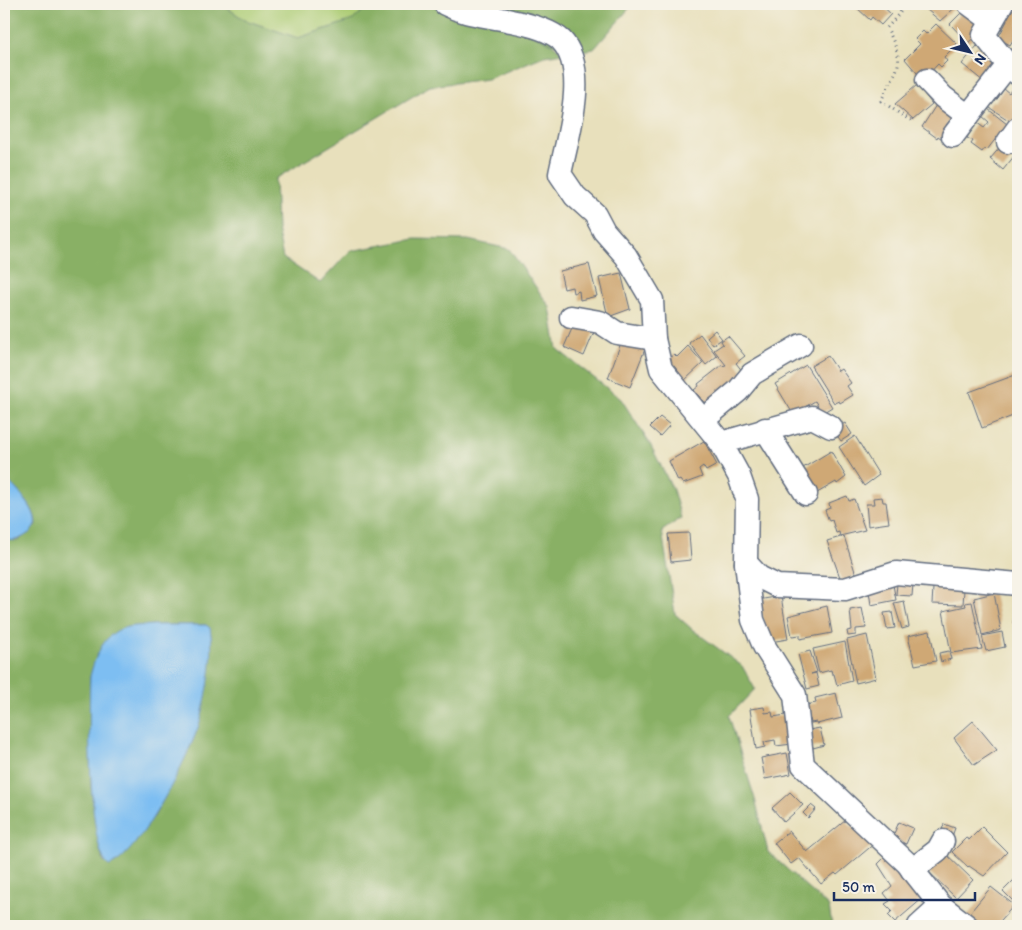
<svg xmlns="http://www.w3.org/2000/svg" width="1022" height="930" font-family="Itim,sans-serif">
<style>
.green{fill:#accc73;stroke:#647e68}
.forest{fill:#89b065;stroke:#527062;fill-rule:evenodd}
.water{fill:#7dbef2;stroke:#4c76a8}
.building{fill:#cfa875}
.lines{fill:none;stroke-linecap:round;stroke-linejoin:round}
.minor-casing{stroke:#636d7f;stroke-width:25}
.path{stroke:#636d7f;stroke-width:3;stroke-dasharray:1 4;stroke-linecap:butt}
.minor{stroke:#fff;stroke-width:22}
</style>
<rect width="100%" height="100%" fill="#f7f3e8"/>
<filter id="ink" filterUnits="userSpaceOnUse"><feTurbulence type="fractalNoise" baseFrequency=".02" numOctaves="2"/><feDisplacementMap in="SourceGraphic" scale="10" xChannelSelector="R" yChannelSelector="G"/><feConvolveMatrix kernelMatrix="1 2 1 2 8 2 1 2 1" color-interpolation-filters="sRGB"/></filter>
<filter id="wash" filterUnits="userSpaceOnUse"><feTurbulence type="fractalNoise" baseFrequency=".0096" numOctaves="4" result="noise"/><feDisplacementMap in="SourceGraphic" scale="20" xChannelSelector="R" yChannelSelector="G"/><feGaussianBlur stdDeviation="1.12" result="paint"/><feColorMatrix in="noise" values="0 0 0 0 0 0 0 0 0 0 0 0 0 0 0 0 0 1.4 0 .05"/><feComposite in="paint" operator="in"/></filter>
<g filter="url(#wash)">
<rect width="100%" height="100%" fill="#e8e0bc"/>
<path class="green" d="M221,4H362L367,6L353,20L298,38L245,20Z"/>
<g class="forest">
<path d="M4,4H221L245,20L298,38L353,20L367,7L362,4H436L532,30L564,53L544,56L488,79L430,86L275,179L277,228L283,258L320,283L350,251L415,239L468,240L509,249L550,307L557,349L621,399L650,444L673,490L681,518L662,531L675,614L693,630L742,666L755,689L729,716L755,799L768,852L829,907L832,926H4V540L18,541L36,525C36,506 16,490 4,477ZM153,625H206L211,634L209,670L202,716L192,743L154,817L104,863L100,850L91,787L90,677L122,628Z"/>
<path d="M457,4H633L594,49L574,52Z"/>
</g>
<g class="water">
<path d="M4,477C16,489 49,519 29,533C19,540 15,541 4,540Z"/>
<path d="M153,625H206L210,628C215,655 208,689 202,715C194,747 139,857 109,866C87,850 89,707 90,677C94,659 103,636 121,629C130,625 143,626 153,625Z"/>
</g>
<g id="blocks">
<g class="building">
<path d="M857,4H880L891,14L881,25L872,17L870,20L856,7L859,5Z"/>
<path d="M930,4H959L940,21L926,9Z"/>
<path d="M1011,7L1018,11V43L1013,40L1010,45L998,38L1007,21L1004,19Z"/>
<path d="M966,8L985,27L968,43L950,24Z"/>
<path d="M936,24L957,44L944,57L947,61L941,67L938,64L923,80L905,59L920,44L915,39L923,31L926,34Z"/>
<path d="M977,46L999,64L984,82L962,64Z"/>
<path d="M1016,84L1018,86V117L1013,123L987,106L993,100L995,102L1004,89L1009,93Z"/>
<path d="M917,85L932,104L913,120L895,104Z"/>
<path d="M938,102L955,115L946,125L951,128L942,139L938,136L937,138L922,127Z"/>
<path d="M988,109L1012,128L1000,139L997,137L987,150L985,148L982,152L971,144L973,141L967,138L976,122L984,128L989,122L982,116Z"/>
<path d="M1002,145L1015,155L1003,170L990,159Z"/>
<path d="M589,264L597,296L580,300L579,291L573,293L572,287L564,289L560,271Z"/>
<path d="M621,273L630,309L608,317L599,278Z"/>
<path d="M574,324L594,332L584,356L564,347Z"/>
<path d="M715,330L722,339L713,345L707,337Z"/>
<path d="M700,334L717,356L706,365L689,343Z"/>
<path d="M728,336L745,356L736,363L743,372L707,406L694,390L699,386L698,384L721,366L726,365L714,350L723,344L721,341Z"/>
<path d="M622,340L645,349L630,387L608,378Z"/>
<path d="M688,346L703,363L683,382L666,361L674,354L677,357Z"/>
<path d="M828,356L838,371L841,369L851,383L847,386L853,395L840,403L839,401L834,403L811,366Z"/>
<path d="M806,365L832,407L822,413L815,401L793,414L775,384Z"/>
<path d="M1018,374V414L982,428L969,392Z"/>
<path d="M660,417L670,425L660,436L650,427Z"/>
<path d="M845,423L852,434L841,441L833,430Z"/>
<path d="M855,436L879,475L864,486L839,447Z"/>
<path d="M704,441L717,465L706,471L703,466L699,469L702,477L683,484L680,480L678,481L669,461Z"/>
<path d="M831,451L846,477L837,484L836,482L812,496L798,471Z"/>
<path d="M847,496L849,501L854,499L865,530L840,536L839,532L836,533L832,520L829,521L825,510L830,508L829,503Z"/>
<path d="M882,497L883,502H886L889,523L868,526L866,504H874L873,498Z"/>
<path d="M689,533L691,560L671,562L668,534Z"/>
<path d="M844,536L856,575L842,583L827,541Z"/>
<path d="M892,580L896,600L871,605L868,584Z"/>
<path d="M897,584H913L912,596L896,595Z"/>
<path d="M933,588L964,589L963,605L932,604Z"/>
<path d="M1017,592H1018V624L1013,623Z"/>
<path d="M994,593L1001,630L982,635L974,598Z"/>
<path d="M781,596L788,639L770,642L758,600Z"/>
<path d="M904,601L909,627L902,629L894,603Z"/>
<path d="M972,602L982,649L951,653L943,611L966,606L965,603Z"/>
<path d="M827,606L832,633L800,639V635L792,636L788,616Z"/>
<path d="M862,608L866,628L856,629V635L848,636L847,631L852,630L850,610Z"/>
<path d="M892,612L895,628L887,629L884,613Z"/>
<path d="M930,631L936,661L915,665L908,636Z"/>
<path d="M1002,632L1005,647L986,651L982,636Z"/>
<path d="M867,635L876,678L856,683L847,640Z"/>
<path d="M845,642L852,681L837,685L834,674H832L831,670L819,673L813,649Z"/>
<path d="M810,651L817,672L811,674L816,673L819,686L807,689L798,654Z"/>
<path d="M949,651L951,659L941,662L939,653Z"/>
<path d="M836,693L842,718L817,724L816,722L811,723L810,719L806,720V705L816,703L815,698Z"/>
<path d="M764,707L765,713L772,712L773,717L786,715L792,744L776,746L775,740L764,742L765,747L756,749L750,709Z"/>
<path d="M973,721L997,750L974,765L954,738Z"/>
<path d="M820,728L824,745L813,748L809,730Z"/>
<path d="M787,753L791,774L765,779L761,758Z"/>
<path d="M790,792L803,805L784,822L772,808Z"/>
<path d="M811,805L816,809L808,818L803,813Z"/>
<path d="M846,820L852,827L856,824L875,843L837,875L835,873L821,884L799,858L791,864L774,843L789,831L807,852Z"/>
<path d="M899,822L913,828L906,844L892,838Z"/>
<path d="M944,824L955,828L950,842L939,838Z"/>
<path d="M982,827L1007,852L984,876L969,866L968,867L952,852L966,838L969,840Z"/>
<path d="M942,850L973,880L956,898L925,868Z"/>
<path d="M888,854L923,898L895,922L888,915L892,911L885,904L890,901L884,893L892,886L878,864Z"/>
<path d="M1017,877L1018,878V906L1003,891Z"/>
<path d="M991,887L1014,905L996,926H980L967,916Z"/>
</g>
</g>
</g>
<g filter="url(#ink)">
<use href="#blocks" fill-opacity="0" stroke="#636d7f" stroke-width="1"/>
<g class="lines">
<defs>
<g id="minor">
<path d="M445,4C468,16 487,15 511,21C527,24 549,29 561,40C590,70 567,138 560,174L575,196L595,214L604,231L626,256L652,300L654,339L661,369L721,443L739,476L747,499L746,563L753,620L764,646L795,695L803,765L907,863L941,906L967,926"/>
<path d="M969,4L992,21"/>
<path d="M1002,4L984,35L1008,65"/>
<path d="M927,80L943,97L968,116L1008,65L1018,74"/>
<path d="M953,136L968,116"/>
<path d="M1008,142L1018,128"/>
<path d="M571,317L600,322L617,333L654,339"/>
<path d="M703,420L738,391L752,374L801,345"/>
<path d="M765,429L806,494"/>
<path d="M721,443L812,417L831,427"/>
<path d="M746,563L759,577L777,586L845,589L896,573L1018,584"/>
<path d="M912,870L938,850L943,841"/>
<path d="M919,926L941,906"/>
</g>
</defs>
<use href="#minor" class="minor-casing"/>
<path class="path" d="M907,4L887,28C907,68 898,64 881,101L911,121"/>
<use href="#minor" class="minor"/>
</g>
</g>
<rect width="1022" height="930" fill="none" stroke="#f7f3e8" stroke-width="20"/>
<g transform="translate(970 52) rotate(125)" stroke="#f7f3e8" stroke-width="4" paint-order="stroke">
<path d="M0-4L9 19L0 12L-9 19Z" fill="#1b2f5e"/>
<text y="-8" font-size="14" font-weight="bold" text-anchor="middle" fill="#1b2f5e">N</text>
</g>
<path d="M834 892v8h141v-8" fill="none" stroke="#1b2f5e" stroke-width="2.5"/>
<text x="842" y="892" font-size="15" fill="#1b2f5e" stroke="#f7f3e8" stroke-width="4" paint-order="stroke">50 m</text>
</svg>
